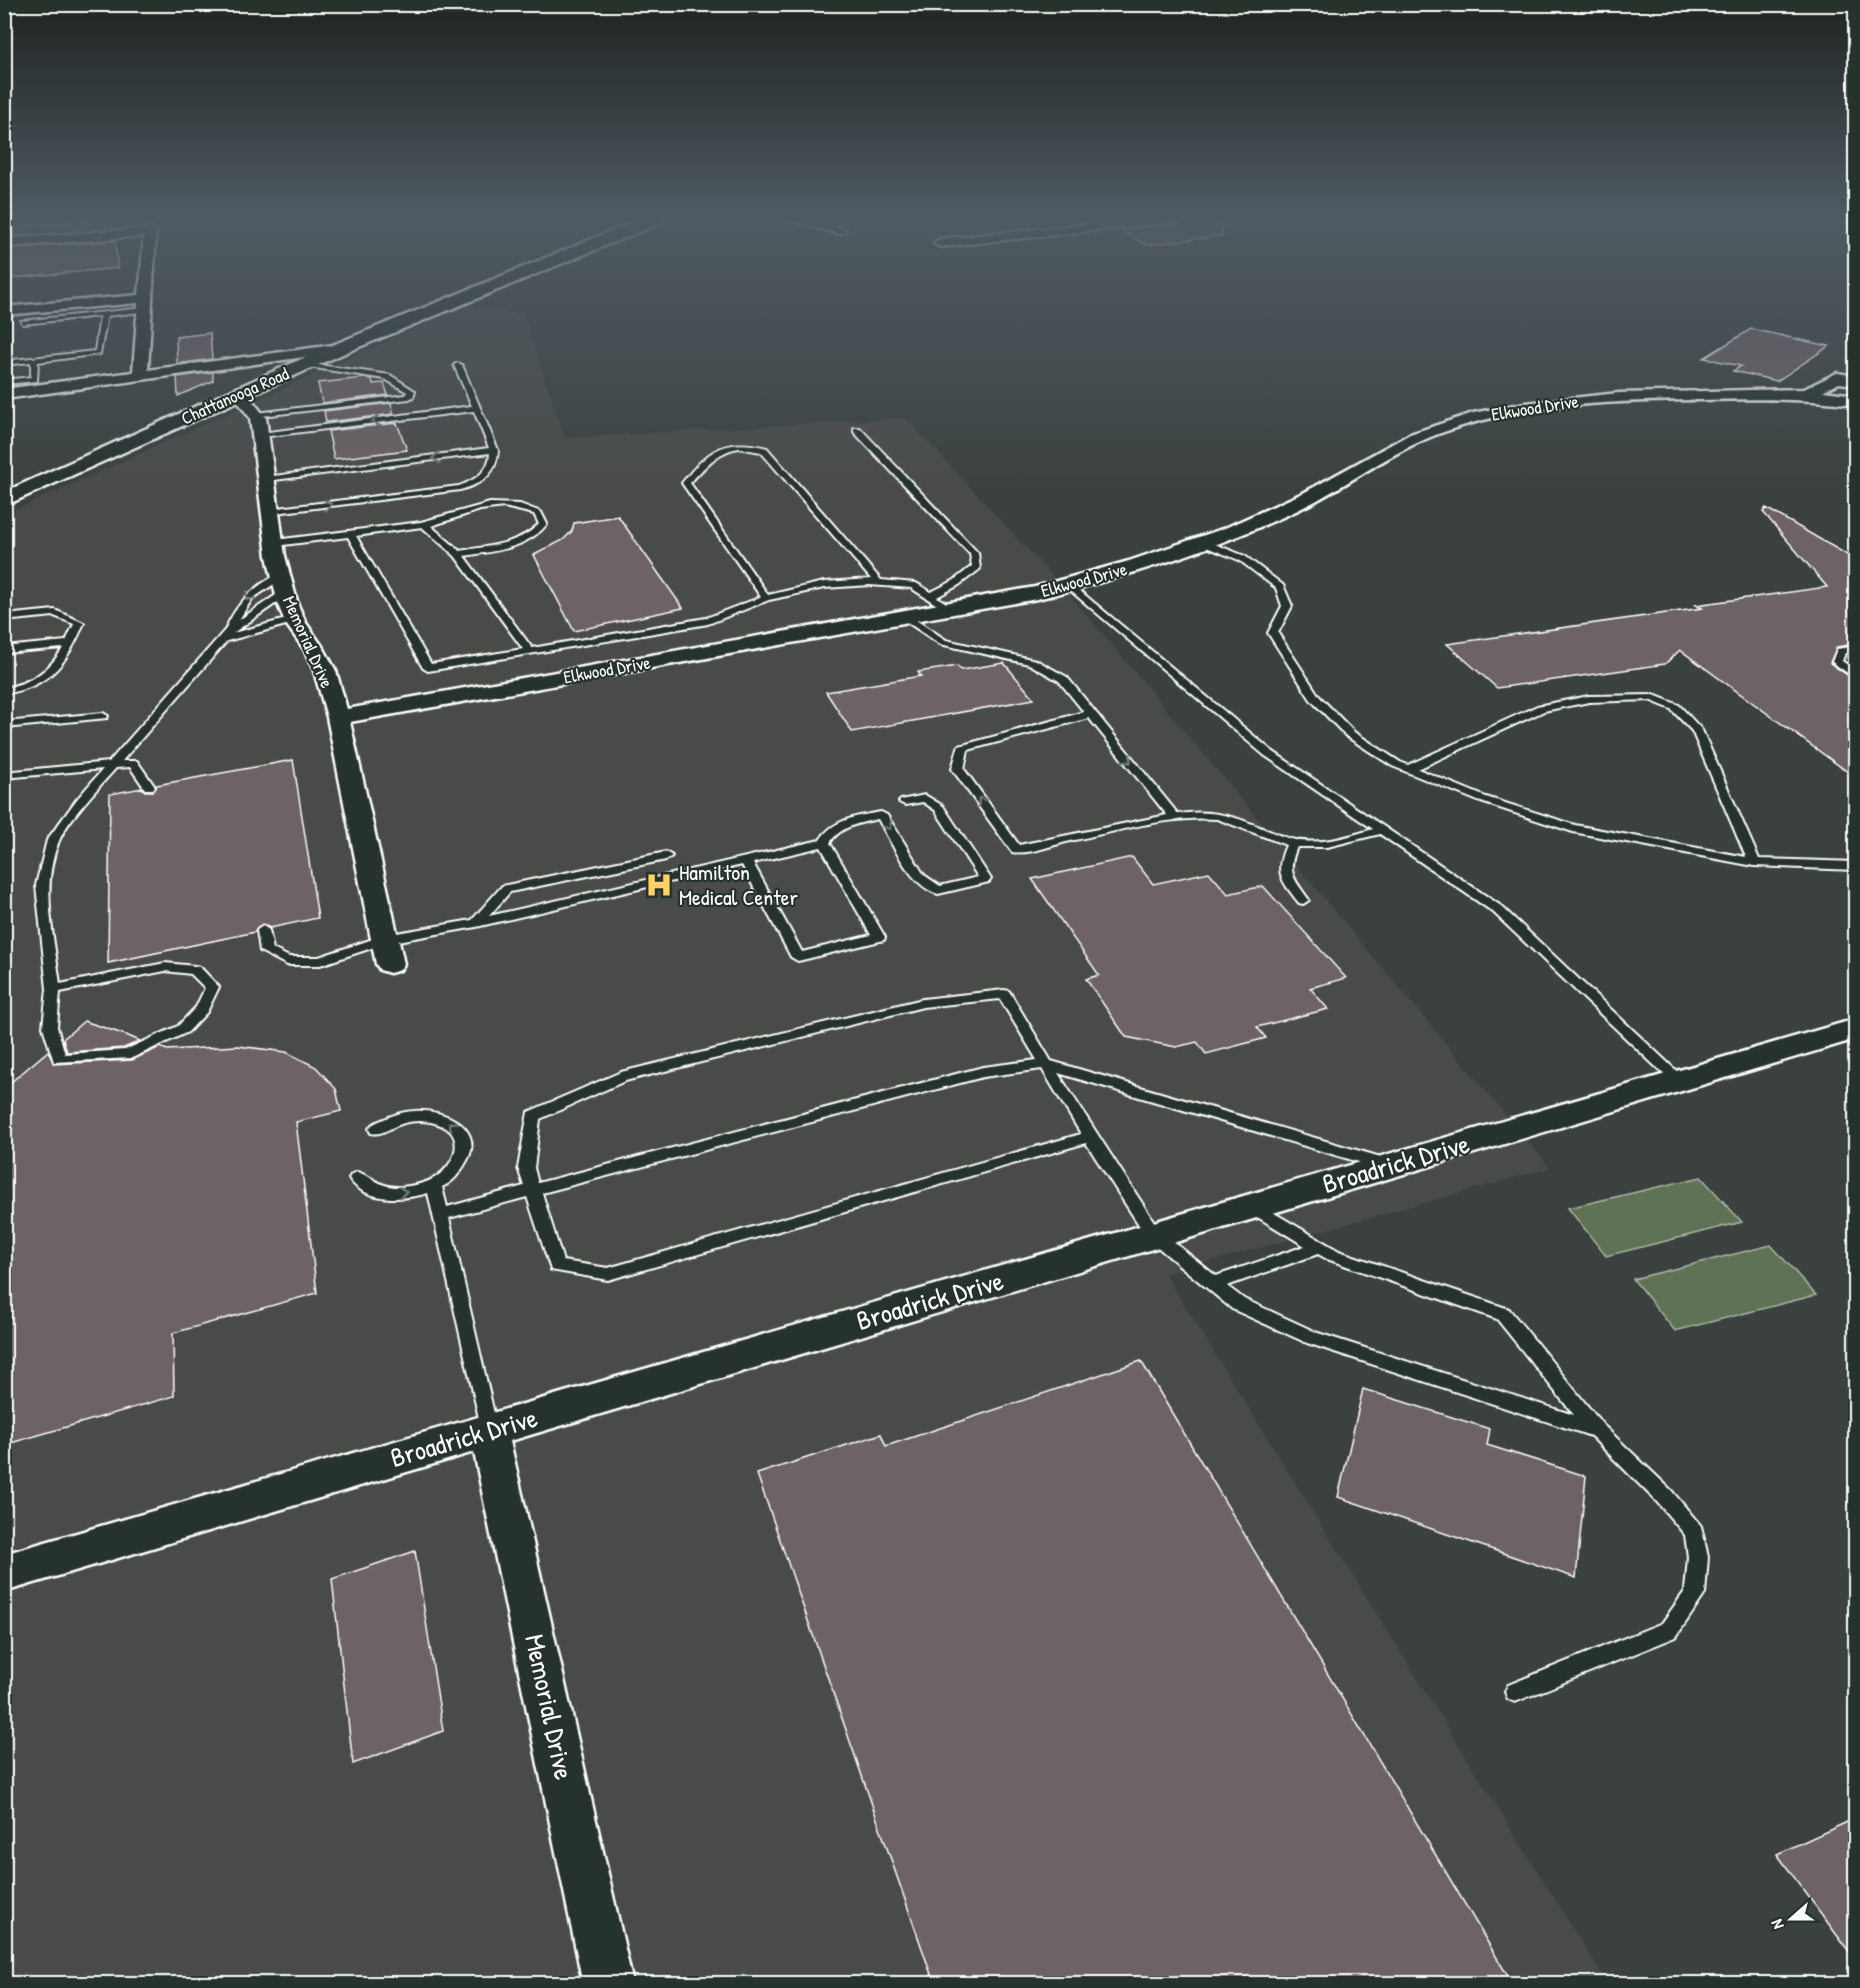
<svg xmlns="http://www.w3.org/2000/svg" width="1860" height="1988" font-family="'Patrick Hand',sans-serif">
<style>
.built{fill:#4a4b4a}
.green{fill:#607254;stroke:#b0b8aa;stroke-width:1.5}
.building{fill:#6d6265;stroke:#fff;stroke-width:1.5}
.lines{fill:none;stroke-linecap:round;stroke-linejoin:round}
.service-casing{stroke:#fff;stroke-width:4}
.minor-casing{stroke:#fff;stroke-width:5}
.secondary-casing{stroke:#fff;stroke-width:5}
.service{fill:#26332d;fill-rule:evenodd}
.minor{fill:#26332d;fill-rule:evenodd}
.secondary{fill:#26332d;fill-rule:evenodd}
.oneway{stroke:#727a76}
.labels{text-anchor:middle;stroke-width:4.5;stroke-linejoin:round;paint-order:stroke}
.far-street-label{font-size:18px;fill:#fff;stroke:#26332d}
.poi-label{font-size:22px;fill:#fff;stroke:#26332d;text-anchor:start}
.near-street-label{font-size:27px;fill:#fff;stroke:#26332d}
</style>
<rect width="100%" height="100%" fill="#3b413e"/>
<filter id="ink" filterUnits="userSpaceOnUse"><feTurbulence type="fractalNoise" baseFrequency=".0167" numOctaves="2"/><feDisplacementMap in="SourceGraphic" scale="12" xChannelSelector="R" yChannelSelector="G"/><feConvolveMatrix kernelMatrix="1 2 1 2 8 2 1 2 1" color-interpolation-filters="sRGB"/></filter>
<g filter="url(#ink)">
<path class="built" d="M467,305L523,314L565,438L906,418L1077,603L1550,1168L1165,1274L1607,1983H5L4,515Z"/>
<g class="green">
<path d="M1701,1177L1742,1222L1606,1256L1568,1208Z"/>
<path d="M1771,1245L1816,1295L1675,1331L1633,1279Z"/>
</g>
<g class="building">
<path d="M1197,217H1221L1222,236L1146,245L1120,230L1189,222Z"/>
<path d="M112,218L113,229L4,237V228Z"/>
<path d="M115,241L118,268L4,279V249Z"/>
<path d="M1751,329L1829,346L1777,381L1733,371L1741,366L1704,358Z"/>
<path d="M210,333L212,359L177,364L176,337Z"/>
<path d="M213,372V381L178,396L177,377Z"/>
<path d="M364,378L372,379L373,384L384,383L388,395L322,403L318,383Z"/>
<path d="M391,403L394,414L326,422L324,411Z"/>
<path d="M397,423L407,450L334,459L328,431Z"/>
<path d="M1766,508L1856,560V644L1837,647L1830,663L1856,681V778L1680,650L1665,664L1497,688L1447,644L1702,608L1696,605L1827,587L1763,512Z"/>
<path d="M618,516L683,608L574,631L534,555L563,540L572,531L574,523Z"/>
<path d="M1004,663L1034,699L852,732L826,692L921,676L918,672L957,666L961,670Z"/>
<path d="M293,760L318,918L270,928L262,924L255,932L108,963L110,794L142,788L145,791H153L157,785Z"/>
<path d="M1132,857L1153,884L1209,872L1228,894L1263,886L1346,978L1310,988L1328,1009L1257,1027L1266,1038L1206,1054L1197,1042L1176,1047L1126,1037L1086,979L1099,975L1032,879Z"/>
<path d="M84,1021L126,1035L140,1041L124,1048L67,1052L63,1039Z"/>
<path d="M238,1046L286,1052L316,1067L336,1089L341,1111L296,1122L317,1293L173,1333L174,1396L4,1445V1088L48,1051L54,1064L132,1060L160,1047L167,1050Z"/>
<path d="M1141,1361L1512,1983H934L757,1474L881,1434L886,1446Z"/>
<path d="M1363,1389L1490,1429L1487,1445L1586,1476L1576,1578L1338,1497Z"/>
<path d="M415,1551L443,1731L353,1764L332,1579Z"/>
<path d="M1856,1818V1961L1777,1854Z"/>
</g>
<g class="lines">
<defs>
<g id="service">
<path d="M1821,217L1856,221V225L1824,219Z"/>
<path d="M145,308L147,311L107,316L100,354L38,362L37,381L4,384V380L31,377V362L4,365V361L95,351L100,316L23,324L21,321Z"/>
<path d="M304,363L390,375L415,391L413,397L409,399L253,417V413H256L406,395L407,392L385,379L302,366L300,365Z"/>
<path d="M458,363L462,365L498,450C497,474 482,484 460,490L267,514V510L270,509L459,486C475,480 489,472 490,453L266,481L262,479L266,477L489,448L474,411L261,437L257,435L261,433L472,406L454,365Z"/>
<path d="M854,428H860L978,553L980,569L959,585L937,597L954,608V612H948L911,588L870,585L824,588L769,600L708,624L428,671L423,668L348,537L275,546L271,543L275,540L421,522L490,503L520,504L541,512L547,524C527,549 494,551 464,556L532,648L706,618L761,597L682,483C708,451 724,437 767,448L881,580L916,583L931,592L953,581L972,566L970,554L854,432ZM739,448L761,452L871,579L824,582L768,595L690,483C704,468 717,451 739,448ZM504,507L534,514L539,524C518,545 488,546 460,551L431,526L480,510ZM422,527L455,556L523,649L431,664L356,536Z"/>
<path d="M1201,541H1207L1245,556L1283,585L1292,606L1278,633L1319,696L1354,732L1400,762L1408,765L1537,706L1589,696L1654,695L1679,705L1702,730L1759,859L1856,862V870L1754,866L1573,832L1478,801L1392,766L1346,736L1311,700L1268,633L1282,606L1276,588L1239,560L1201,545ZM1649,700L1671,709L1692,731L1746,857L1575,825L1486,797L1418,769L1544,711L1589,702Z"/>
<path d="M278,574L286,576L252,599L239,620L282,591H288V595L233,633L294,617L299,620L297,622L227,641L122,761H137L155,787L153,789H145L130,767L116,768C100,786 67,820 59,841C40,886 54,937 60,984L165,963L195,966L200,967L219,987L207,1012L188,1032L132,1058L54,1062L43,1027L47,989L36,885L47,840L77,799L103,769L4,778V772L109,762L225,630C237,603 252,588 278,574ZM165,971L191,974L205,988L196,1007L178,1026L125,1050L65,1054L57,1027L60,992Z"/>
<path d="M1068,581L1272,751L1501,906L1684,1078L1686,1081L1684,1084H1674L1493,912L1380,834L1327,847H1297C1286,873 1294,879 1309,900L1303,904L1299,903C1281,880 1274,873 1286,845L1217,819C1167,815 1115,832 1066,842C1051,846 1027,855 1012,852L952,769L958,748L959,746L1084,712L1059,681L1029,664L940,644L904,620V616H910L946,640L1036,660L1067,677L1178,814C1206,810 1229,814 1255,825C1268,830 1281,837 1295,840C1321,845 1348,837 1373,829L1264,755L1065,586L1063,584ZM1089,718L1167,815L1019,845L964,769L968,750Z"/>
<path d="M55,610L84,623C67,663 51,686 4,694V688C31,683 49,671 63,648L4,653V647L66,641L74,624L54,616L4,621V615Z"/>
<path d="M1856,646V652L1845,653L1842,661L1856,671V679L1832,662L1837,649Z"/>
<path d="M103,713L108,716L107,718L4,728V722Z"/>
<path d="M925,795L943,806L991,879L989,882L938,894C910,886 892,843 878,819C860,823 840,826 830,843L885,937L884,940L798,961L791,957L742,865L476,927L387,943L320,965H287L260,951L257,930L263,926L269,930L273,949L289,957H319L385,935L472,920L502,886L666,852L672,856L666,860L510,892L489,916L820,840C833,819 858,816 881,812L887,815L924,875L940,886L978,877L935,810L923,802L905,805L899,802L901,800ZM821,847L871,935L802,952L753,863Z"/>
<path d="M1004,990L1009,991L1051,1061L1391,1160L1394,1164L1391,1168L1386,1170L1058,1073L1160,1231L1216,1276L1305,1246L1246,1210L1244,1206L1246,1202L1252,1200L1339,1251L1509,1309L1603,1425L1671,1490L1701,1526L1708,1557L1705,1594L1676,1637L1515,1702L1508,1699L1505,1692L1508,1685L1662,1623L1685,1591L1688,1557L1685,1535L1657,1502L1591,1436L1307,1343L1232,1309L1148,1239L1086,1143L608,1280L551,1270L527,1197L449,1218L498,1431L495,1436L489,1439L483,1436L428,1193C405,1200 364,1203 349,1178L352,1174L357,1172C374,1177 380,1188 400,1187C413,1186 425,1184 436,1177C456,1164 467,1134 438,1124C427,1120 412,1120 401,1124C391,1127 381,1136 371,1133L369,1129C372,1123 378,1122 384,1119C394,1115 404,1111 415,1111C445,1109 488,1129 465,1164C459,1174 453,1182 442,1187L447,1207L524,1186L518,1168L528,1112L621,1072L923,999ZM1000,999L1037,1060L983,1067L538,1183L534,1168L540,1119L625,1081L923,1007ZM1042,1069L1081,1134L608,1268L563,1261L542,1193L983,1077ZM1318,1254L1327,1259L1497,1319L1574,1415L1318,1333L1244,1299L1227,1286Z"/>
</g>
<g id="minor">
<path d="M778,217H798L846,230L840,234Z"/>
<path d="M1159,217H1195L1189,220L940,247L934,243L940,239Z"/>
<path d="M150,228L156,232L148,370L341,344L348,348L341,352L4,399V389L133,372L138,303L4,315V307L139,295L144,236L4,247V239Z"/>
<path d="M1837,373L1856,376V385L1839,383L1823,391L1856,395V405C1803,398 1750,399 1697,400C1611,401 1519,404 1438,434C1388,453 1346,487 1298,510C1215,549 1126,577 1037,599L350,722L404,964L400,970L390,973L380,970L376,964L327,717L314,671L304,649L286,624L278,605L267,556L250,418L232,394L240,389L245,391L266,418L285,556L298,605L306,623L324,649L336,671L347,709L1035,587L1129,561L1225,528L1305,492L1410,434L1473,413L1525,403L1619,393L1804,389Z"/>
<path d="M1856,1019V1039L510,1441L633,1984H583L474,1452L4,1592V1554Z"/>
</g>
<path id="secondary" d="M653,217H675L347,352L4,506V492L335,344L636,221Z"/>
</defs>
<use href="#service" class="service-casing"/>
<use href="#minor" class="minor-casing"/>
<use href="#secondary" class="secondary-casing"/>
<use href="#service" class="service"/>
<use href="#minor" class="minor"/>
<use href="#secondary" class="secondary"/>
</g>
<defs><path id="oneway-chevron" d="M-2-3.5L2.5 0L-2 3.5" fill="none" stroke-width="1.6" stroke-linecap="round" stroke-linejoin="round" transform="scale(1.5)"/></defs>
<g class="oneway">
<use href="#oneway-chevron" transform="translate(376 421) rotate(173)"/>
<use href="#oneway-chevron" transform="translate(436 458) rotate(173)"/>
<use href="#oneway-chevron" transform="translate(328 505) rotate(-7)"/>
<use href="#oneway-chevron" transform="translate(249 597) rotate(130)"/>
<use href="#oneway-chevron" transform="translate(1128 760) rotate(51)"/>
<use href="#oneway-chevron" transform="translate(981 801) rotate(-126)"/>
<use href="#oneway-chevron" transform="translate(888 826) rotate(59)"/>
<use href="#oneway-chevron" transform="translate(452 1125) rotate(-143)"/>
<use href="#oneway-chevron" transform="translate(403 1192) rotate(-5)"/>
</g>
</g>
<linearGradient id="sky" x2="0" y2="1"><stop stop-color="#202422"/><stop offset="0.44" stop-color="#4f5a63"/><stop offset="1" stop-color="#4f5a63" stop-opacity="0"/></linearGradient>
<rect width="1860" height="495" fill="url(#sky)"/>
<defs>
<symbol id="hospital-bare" viewBox="-9 -9 18 18"><path d="M-5-5h3v3.5h4V-5h3V5h-3V1.5h-4V5h-3Z" fill="#ffd166" stroke="#26332d" stroke-width="2.5" paint-order="stroke"/></symbol>
</defs>
<g fill-rule="evenodd">
<use href="#hospital-bare" x="640" y="866" width="38" height="38"/>
</g>
<g class="labels">
<g class="far-street-label">
<text transform="translate(235 396) rotate(-24)" y="6">Chattanooga Road</text>
<text transform="translate(1535 408) rotate(-9)" y="6">Elkwood Drive</text>
<text transform="translate(1084 580) rotate(-15)" y="6">Elkwood Drive</text>
<text transform="translate(308 642) rotate(66)" y="6">Memorial Drive</text>
<text transform="translate(607 670) rotate(-10)" y="6">Elkwood Drive</text>
</g>
<g class="poi-label">
<text x="679" y="880">Hamilton<tspan x="679" dy="25">Medical Center</tspan></text>
</g>
<g class="near-street-label">
<text transform="translate(1396 1164) rotate(-16)" y="9">Broadrick Drive</text>
<text transform="translate(930 1301) rotate(-16)" y="9">Broadrick Drive</text>
<text transform="translate(464 1438) rotate(-16)" y="9">Broadrick Drive</text>
<text transform="translate(549 1707) rotate(78)" y="9">Memorial Drive</text>
</g>
</g>
<rect width="1860" height="1988" fill="none" stroke="#26332d" stroke-width="24"/>
<rect x="12" y="12" width="1836" height="1964" fill="none" stroke="#fff" stroke-width="2" filter="url(#ink)"/>
<g transform="translate(1791 1919) rotate(249)" stroke="#26332d" stroke-width="4.5" paint-order="stroke">
<path d="M0-4.5L10 22L0 15L-10 22Z" fill="#ffffff"/>
<text y="-9" font-size="16" font-weight="bold" text-anchor="middle" fill="#ffffff">N</text>
</g>
</svg>
